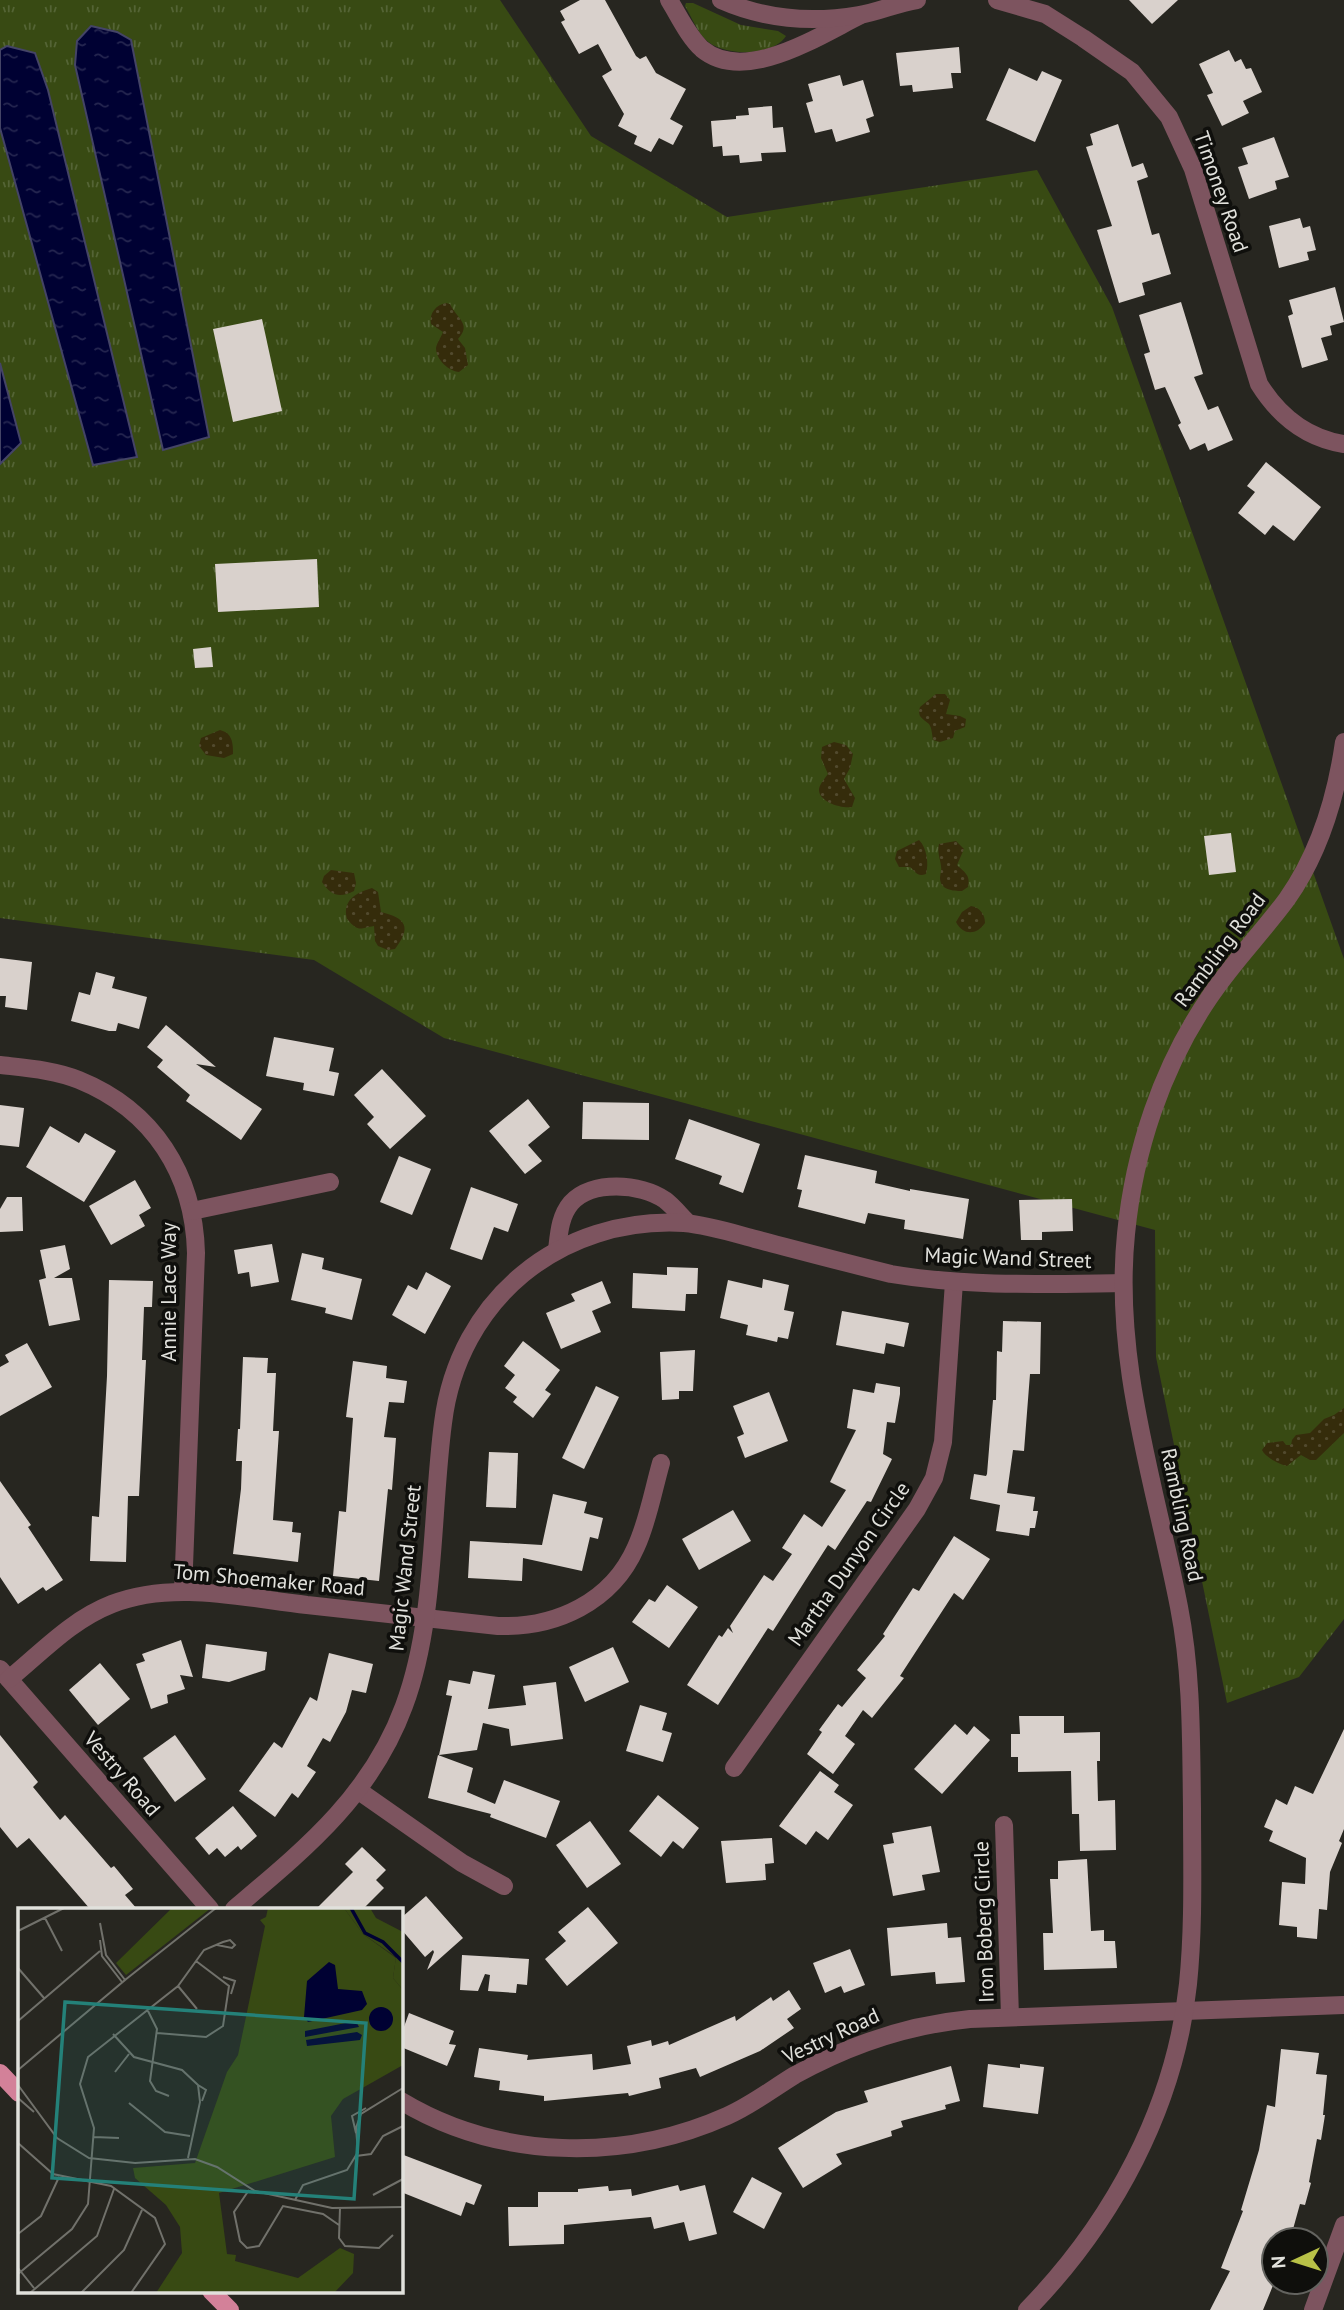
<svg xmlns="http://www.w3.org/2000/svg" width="1344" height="2310" font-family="'PT Sans',sans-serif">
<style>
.grass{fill:url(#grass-tufts)}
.sand{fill:url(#sand-dots)}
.water{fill:url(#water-ripples);stroke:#446;stroke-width:2}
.building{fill:#d9d1cc}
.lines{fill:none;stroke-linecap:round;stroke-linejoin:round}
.minor{stroke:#7d545f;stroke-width:18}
.major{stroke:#d38199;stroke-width:18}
.labels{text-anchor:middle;stroke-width:7;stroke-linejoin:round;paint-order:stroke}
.street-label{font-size:21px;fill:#e1e1dc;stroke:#0f0f0c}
.inset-river{fill:none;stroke:#000133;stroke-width:3.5}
.inset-road{fill:none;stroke:#71716b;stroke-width:2}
.view{fill:#248179;fill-opacity:0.15;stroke:#248179;stroke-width:3.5}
.inset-edge{fill:none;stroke:#e1e1dc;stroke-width:3.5}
</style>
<defs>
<pattern id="grass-tufts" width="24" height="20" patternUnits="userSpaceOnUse" patternTransform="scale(1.75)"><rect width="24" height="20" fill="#384a13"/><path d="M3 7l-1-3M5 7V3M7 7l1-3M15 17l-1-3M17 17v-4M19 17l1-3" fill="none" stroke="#546435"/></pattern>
<pattern id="sand-dots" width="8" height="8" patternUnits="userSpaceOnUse" patternTransform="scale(1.75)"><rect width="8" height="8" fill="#352c0b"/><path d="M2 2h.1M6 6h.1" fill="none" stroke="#524a2e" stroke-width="1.8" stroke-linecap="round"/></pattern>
<pattern id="water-ripples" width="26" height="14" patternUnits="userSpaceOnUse" patternTransform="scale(1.75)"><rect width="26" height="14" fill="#000133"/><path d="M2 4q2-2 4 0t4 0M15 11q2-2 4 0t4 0" fill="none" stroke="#252650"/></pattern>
</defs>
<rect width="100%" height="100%" fill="#272620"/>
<g class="grass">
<path d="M0,0H500L591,136L727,217L1037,170L1112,307L1344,959V1619L1299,1677L1227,1703L1156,1357L1155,1230L444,1038L314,960L0,918Z"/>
<path d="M686,3H693L741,25L778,31L786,36C773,57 722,57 705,39C697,31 691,16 685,6Z"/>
</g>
<g class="sand">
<path d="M446,303L450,304C457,319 472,324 458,339L465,348L468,365L459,372C449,371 436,360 436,348C437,343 441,337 443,332L431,324C429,313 436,305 446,303Z"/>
<path d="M936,694H945L950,700L946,714L960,716L966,719L965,727L955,731L953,738L940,742L933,740C932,735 932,728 929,724C922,718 917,717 920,707Z"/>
<path d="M220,730C232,733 233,742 233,754L224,758L206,755L199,746L201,738Z"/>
<path d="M834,742L846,745L853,754L850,768L844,779L855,798L852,807C842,809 818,802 819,789C820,784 825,778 828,774L821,758L822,747Z"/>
<path d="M919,840C927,848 929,864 926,874C917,877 916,872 910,867H899L895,859L897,851Z"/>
<path d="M956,841L964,849L957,865C964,872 971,875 968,887L962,891C953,891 940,890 940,878C940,874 942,870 941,866C940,858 937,852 939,844Z"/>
<path d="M331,870L354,873L356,883L354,891C340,898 331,896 322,882L324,876Z"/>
<path d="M372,888L378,892L381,912C406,918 412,927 395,949L388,950L378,946L375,941L374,926C360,928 359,933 347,919C342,900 356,893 372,888Z"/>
<path d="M971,906C980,907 985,915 985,923C977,935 963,936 956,922L962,912Z"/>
<path d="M1344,1408V1433L1316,1460H1310L1301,1455L1287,1466C1280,1465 1265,1457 1262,1450L1267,1443L1283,1441L1286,1445H1291L1292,1440L1296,1435L1310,1433L1324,1419L1334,1415Z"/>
</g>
<g class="water">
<path d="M91,26L117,32L131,40L209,437L163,450L75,65L77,41Z"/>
<path d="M7,46L35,53L48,90L137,457L93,465L0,128V50Z"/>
<path d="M0,363L21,443L0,464Z"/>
</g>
<g class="building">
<path d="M580,0H605L636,56L640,59L646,56L656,73L686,89L670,119L683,126L673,145L659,138L651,152L634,144L637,136L618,126L624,114L602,76L612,70L598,44L579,54L561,22L565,20L560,11Z"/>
<path d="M1129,0H1178L1152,24Z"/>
<path d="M959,47L961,73H951L953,88L913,92L912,85L900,86L896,53Z"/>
<path d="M1229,50L1235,62L1241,59L1246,69L1251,68L1262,92L1243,101L1249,113L1222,126L1207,95L1213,93L1199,64Z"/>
<path d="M1009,68L1037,81L1042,71L1062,80L1035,142L986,120Z"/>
<path d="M840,75L843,86L863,80L874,116L866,119L870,132L836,142L832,129L815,133L806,103L813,101L808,84Z"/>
<path d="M772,106L773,128L783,127L786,152L761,153L762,161L740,163L739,155L723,156L722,146L713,147L711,121L736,119V116L749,115L748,108Z"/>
<path d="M1118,124L1132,167L1143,163L1148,177L1137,181L1152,235L1159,233L1171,274L1142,283L1145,295L1119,303L1097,230L1112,226L1086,147L1093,145L1090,134Z"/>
<path d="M1274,137L1289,177L1275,181L1277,189L1249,199L1238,167L1248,164L1242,148Z"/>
<path d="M1300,218L1303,228L1310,226L1316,250L1307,252L1309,260L1279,268L1269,226Z"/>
<path d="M1335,287L1344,322L1330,326L1332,335L1321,338L1328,360L1302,368L1288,316L1293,314L1289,300Z"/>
<path d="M1181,302L1203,374L1194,377L1208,410L1218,406L1233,440L1208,451L1205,443L1190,450L1178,425L1181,423L1165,387L1155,390L1144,354L1150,352L1139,315Z"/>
<path d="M262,319L282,411L233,422L213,329Z"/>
<path d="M1266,462L1321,507L1294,541L1273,525L1265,535L1238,513L1255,492L1247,486Z"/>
<path d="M317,559L319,607L218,612L215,564Z"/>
<path d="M211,647L213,667L195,668L193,649Z"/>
<path d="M1231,833L1236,872L1209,875L1204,836Z"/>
<path d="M0,958L32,962L27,1010L5,1007L6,996H0Z"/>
<path d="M96,972L115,977L112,988L147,997L139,1029L118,1023L116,1031H109L71,1021L79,992L90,995Z"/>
<path d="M166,1025L216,1067L196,1064L262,1109L241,1140L186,1101L190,1095L157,1067L163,1060L147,1047Z"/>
<path d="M274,1037L334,1048L329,1071L339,1073L334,1096L303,1090L304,1083L266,1076Z"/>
<path d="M382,1069L426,1116L390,1149L367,1124L374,1117L354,1095Z"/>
<path d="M528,1099L550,1127L528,1145L542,1161L525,1174L489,1131Z"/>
<path d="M583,1102L649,1103V1140L582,1139Z"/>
<path d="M0,1105L24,1108L19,1147L0,1145Z"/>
<path d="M689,1119L760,1144L743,1193L719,1184L722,1176L675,1159Z"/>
<path d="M50,1126L79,1143L85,1133L116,1151L84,1202L26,1167Z"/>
<path d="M805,1155L877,1171L875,1183L910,1191V1189L969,1199L963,1239L904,1229L905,1220L868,1213L865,1224L798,1207L802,1190L797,1189Z"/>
<path d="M399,1156L431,1169L412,1215L380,1202Z"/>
<path d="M135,1180L151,1208L139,1215L145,1226L111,1245L89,1206Z"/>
<path d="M471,1187L518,1204L508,1232L494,1227L482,1260L450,1249Z"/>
<path d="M7,1197H22L23,1231L0,1232V1209Z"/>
<path d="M1072,1199L1073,1231L1042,1232V1240H1021L1019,1200Z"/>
<path d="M272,1244L279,1282L251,1287L249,1272L238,1274L234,1250Z"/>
<path d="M65,1245L70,1269L54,1278H72L80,1320L49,1326L39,1280L46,1278L40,1250Z"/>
<path d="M302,1253L324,1258L322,1269L362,1279L352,1320L325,1313L326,1308L291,1300Z"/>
<path d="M667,1267L698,1268L697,1294H686L685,1311L632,1308L633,1273L667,1275Z"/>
<path d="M426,1272L451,1286L425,1334L392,1315L408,1285L417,1290Z"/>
<path d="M763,1279L789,1285L784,1310L794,1312L788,1339L778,1337L777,1342L746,1335L748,1325L720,1318L728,1280L762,1288Z"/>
<path d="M109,1280L153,1281L152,1307H144L142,1360H146L139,1496H128L126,1562L90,1561L92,1516L99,1517L107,1376Z"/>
<path d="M602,1281L611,1303L592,1311L601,1332L561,1349L546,1313L575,1301L571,1294Z"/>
<path d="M842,1311L909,1323L904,1347L886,1343L884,1354L836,1345Z"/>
<path d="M1003,1321L1041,1322L1040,1374H1030L1024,1451L1013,1450L1007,1493L1035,1497L1033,1511H1038L1035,1528H1030L1029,1536L996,1531L1000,1505L970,1499L974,1474L986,1476L987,1474L993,1400H996L997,1351L1002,1352Z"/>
<path d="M523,1341L560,1370L545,1390L551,1394L533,1418L513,1402L517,1397L505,1388L515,1375L504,1366Z"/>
<path d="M27,1343L52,1387L0,1416V1367L9,1362L5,1355Z"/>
<path d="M695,1350L693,1391H679V1399L662,1400L660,1352Z"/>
<path d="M243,1357L268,1358L267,1373H276L273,1431H279L273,1520L293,1522L292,1532L301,1533L298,1562L233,1554L241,1489L242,1461H236L238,1429H240Z"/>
<path d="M353,1361L387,1366L386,1378L407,1381L404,1403L389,1402L384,1437L396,1438L392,1490L388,1489L379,1581L333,1576L339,1511L346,1512L353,1418L346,1417Z"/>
<path d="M876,1383L900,1387V1394L895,1423L887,1422L883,1454L892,1459L871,1502L867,1501L835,1550L828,1545L773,1631L768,1628L718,1705L687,1685L719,1635L722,1637L728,1628L733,1633L730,1626L764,1575L773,1581L792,1554L782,1548L804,1514L822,1527L846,1490L830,1482L856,1430L847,1428L853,1389L874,1393Z"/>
<path d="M596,1386L619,1397L584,1469L562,1458Z"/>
<path d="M769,1392L788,1441L745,1458L737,1437L744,1434L733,1406Z"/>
<path d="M489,1452L518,1453L516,1508L486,1507Z"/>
<path d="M0,1481L31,1525L28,1527L63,1580L46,1591L43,1587L18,1604L0,1577Z"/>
<path d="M553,1494L587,1502L584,1513L603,1518L598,1539L590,1537L582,1571L523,1558L522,1581L468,1578L470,1541L542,1545Z"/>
<path d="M733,1510L751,1541L699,1570L682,1539Z"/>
<path d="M954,1536L990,1559L963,1600L954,1593L900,1676L904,1678L872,1718L863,1710L845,1736L855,1744L833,1774L807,1754L822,1732L819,1730L838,1704L842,1707L866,1678L857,1670L885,1636L883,1634L913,1588L919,1591Z"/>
<path d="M667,1585L698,1607L669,1648L632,1622L649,1599L655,1602Z"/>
<path d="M181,1640L193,1677L180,1675L185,1689L167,1695L168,1703L151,1709L136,1664L145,1661L142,1654Z"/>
<path d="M206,1644L267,1652L265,1670L229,1682L202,1678Z"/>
<path d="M613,1647L629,1682L585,1702L569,1667Z"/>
<path d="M329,1653L373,1664L366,1693L352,1690L346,1712L330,1742L323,1738L307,1766L316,1772L298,1798L292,1793L275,1817L239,1791L274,1742L282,1748L310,1697L317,1701Z"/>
<path d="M100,1663L130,1699L98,1725L69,1690Z"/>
<path d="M473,1671L495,1675L488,1709L526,1705L523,1686L556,1682L563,1739L511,1746L509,1729L483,1723L477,1750L439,1755L452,1696L446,1695L449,1680L470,1684Z"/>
<path d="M640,1705L667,1713L662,1730L672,1733L663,1762L626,1751Z"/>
<path d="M1019,1716H1064V1733L1100,1732V1761H1097L1098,1801L1115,1800L1116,1850L1080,1851L1079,1814H1072L1071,1771L1018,1772V1757H1011V1734H1020Z"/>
<path d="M955,1724L967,1735L974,1726L990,1740L942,1794L914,1769Z"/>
<path d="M1344,1729V1829L1339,1841L1342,1843L1330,1872L1327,1910L1319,1909L1317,1939L1297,1937V1927L1279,1925L1282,1882L1305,1884L1306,1858L1269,1841L1273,1831L1264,1827L1276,1799L1287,1805L1295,1786L1313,1794Z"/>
<path d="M0,1735L38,1782L33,1787L60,1820L65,1815L111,1868L114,1866L133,1889L125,1895L137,1909H90L29,1838L17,1848L0,1827Z"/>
<path d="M175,1735L206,1779L175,1802L143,1758Z"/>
<path d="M438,1755L473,1768L467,1792L495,1804L504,1780L560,1801L546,1838L490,1817L491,1814L428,1798Z"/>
<path d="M820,1771L839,1785L834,1792L853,1805L828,1840L816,1831L806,1845L779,1826Z"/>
<path d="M658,1795L699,1828L683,1849L673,1841L661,1857L629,1831Z"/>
<path d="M233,1806L257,1836L241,1850L238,1846L225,1857L217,1848L209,1855L195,1838Z"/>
<path d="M590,1821L621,1864L587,1888L556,1845Z"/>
<path d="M931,1826L940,1872L922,1875L925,1890L893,1896L883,1845L894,1843L892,1833Z"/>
<path d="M772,1838L774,1863L765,1864L766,1880L726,1883L721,1841Z"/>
<path d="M362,1847L386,1870L376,1880L384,1888L363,1909H316L353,1872L345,1864Z"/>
<path d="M1087,1859L1091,1931L1104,1930V1941H1115L1117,1968L1044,1970L1043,1933H1053L1050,1879H1058V1861Z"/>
<path d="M426,1896L463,1938L427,1970L434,1952L433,1950L425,1957L401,1929V1918Z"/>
<path d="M588,1907L618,1943L567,1986L545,1959L566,1941L558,1932Z"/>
<path d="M947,1923L948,1938L961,1937L965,1982L936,1984L935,1972L891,1976L887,1928Z"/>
<path d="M850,1949L865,1985L844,1993L841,1986L825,1993L813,1963Z"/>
<path d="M462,1955L529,1959L527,1985L517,1984L516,1993L488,1991L490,1975L485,1974L478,1991L460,1990Z"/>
<path d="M789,1990L801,2009L787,2019L794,2028L760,2051L700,2077L696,2068L659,2078L661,2088L629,2096L628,2093L544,2101V2096L499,2090L500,2081L474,2077L479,2048L528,2055L527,2060L592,2054L593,2070L631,2064L627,2046L651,2040L652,2046L668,2041L669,2045L735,2016L736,2021L771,1997L773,2001Z"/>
<path d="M409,2013L454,2031L449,2044L456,2045L447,2066L401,2047V2035Z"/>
<path d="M1281,2049L1319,2053L1316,2074L1327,2075L1323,2115H1325L1321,2140L1317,2139L1309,2182L1311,2183L1305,2205L1300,2204L1290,2240H1274V2283L1263,2310H1210L1230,2271L1221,2268L1243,2211L1241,2210L1259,2150L1267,2105L1275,2107Z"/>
<path d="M988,2064L1020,2068V2064L1044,2067L1038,2114L983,2107Z"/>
<path d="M951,2066L960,2101L945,2105L946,2109L901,2121L903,2127L891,2131L892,2136L836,2154L842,2164L803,2188L778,2148L836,2112L868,2102L864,2091Z"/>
<path d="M401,2154L482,2185L474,2205L466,2202L461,2216L401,2192Z"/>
<path d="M752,2177L782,2193L764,2229L733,2212Z"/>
<path d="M678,2185L680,2191L705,2185L717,2234L689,2241L684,2222L654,2229L651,2217L564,2225V2244L509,2246L508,2207H538V2192H578V2189L608,2186L609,2191L631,2189L632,2196Z"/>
</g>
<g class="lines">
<g class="minor">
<path d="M669,0C679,16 688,36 702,49C745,85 820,35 861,15"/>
<path d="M721,0C764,19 812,23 859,15C879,12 897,3 917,0"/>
<path d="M997,0L1045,14L1083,38L1132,72L1169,117L1193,169L1259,384C1279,416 1306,438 1344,444"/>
<path d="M0,1065C26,1068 55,1070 79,1080C153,1110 194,1174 196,1253L183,1592"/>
<path d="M192,1211L330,1182"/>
<path d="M557,1250C559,1233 560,1216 571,1203C591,1180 641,1183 665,1200C673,1206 681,1216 688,1223"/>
<path d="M0,1669L210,1909"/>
<path d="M9,1679C42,1652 71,1620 112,1604C173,1580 244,1598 307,1605C371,1612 435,1619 498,1626C556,1628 612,1602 636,1547C648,1521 653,1491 661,1463"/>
<path d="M734,1768L917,1509L934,1478L943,1442L954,1282"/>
<path d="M359,1791L462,1863L504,1886"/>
<path d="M1004,1825L1010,2017"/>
<path d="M234,1909C305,1849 371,1796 404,1706C436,1621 431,1513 443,1423C458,1299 561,1216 684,1223C708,1225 733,1233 755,1239C801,1251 846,1263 891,1274C968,1287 1046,1284 1123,1283"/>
<path d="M401,2101C499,2160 624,2162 727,2116C752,2105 772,2089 795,2075C851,2044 907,2025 970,2019L1344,2005"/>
<path d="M1027,2310C1113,2222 1175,2107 1188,1984C1194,1925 1192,1866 1192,1808C1191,1740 1192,1673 1179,1607C1155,1483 1113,1362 1126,1234C1134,1151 1162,1067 1209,998C1232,963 1262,933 1287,899C1320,852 1336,798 1344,742"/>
<path d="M1313,2310L1344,2225"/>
</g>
<g class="major">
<path d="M0,2073L19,2093"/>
<path d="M211,2291L230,2310"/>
</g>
</g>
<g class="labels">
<g class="street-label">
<text transform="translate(1221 192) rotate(71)" y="7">Timoney Road</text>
<text transform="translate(1220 950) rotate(-53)" y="7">Rambling Road</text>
<text transform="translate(1008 1258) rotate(2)" y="7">Magic Wand Street</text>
<text transform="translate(169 1292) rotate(-90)" y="7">Annie Lace Way</text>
<text transform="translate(1182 1515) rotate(78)" y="7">Rambling Road</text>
<text transform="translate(849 1564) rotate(-55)" y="7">Martha Dunyon Circle</text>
<text transform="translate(405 1568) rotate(-84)" y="7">Magic Wand Street</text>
<text transform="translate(269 1580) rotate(5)" y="7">Tom Shoemaker Road</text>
<text transform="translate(122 1774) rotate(49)" y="7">Vestry Road</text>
<text transform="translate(984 1922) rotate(-92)" y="7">Iron Boberg Circle</text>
<text transform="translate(831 2036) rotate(-25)" y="7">Vestry Road</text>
</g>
</g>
<g transform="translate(18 1908)">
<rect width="385" height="385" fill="#272620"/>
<path d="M250,0H326L345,26L378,50L375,70L385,82V157L325,191L313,208L317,249L201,285L209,346L218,347L217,353L280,370L322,340L336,346L335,365L316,385H138L164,345L162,319L148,297L117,270L115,260L177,255L209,164L220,147L247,18L242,12L248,9Z" fill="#384a13"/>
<path d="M154,0H193L108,67L98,55ZM326,0H352L358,10L385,24V82L375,70L378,49L345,26Z" fill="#384a13"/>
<path d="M311,54L317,57L320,81L344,83L349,96L344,102L290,114L286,109L289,73ZM351 111a12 12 0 1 1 24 0a12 12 0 1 1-24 0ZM338,113L341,119L287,129V123ZM339,124L344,127L342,132L289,138L288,132Z" fill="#000133"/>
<path class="inset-river" d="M333,0L347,25L365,34L385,54"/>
<path class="inset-road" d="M27,10L44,43M0,23L46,0M82,32L84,48L104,74M0,60L26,90M205,69L217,73L213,86M107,72L198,0M160,78L179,101M129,101L139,121L132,173L138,183L151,188M0,113L82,43M139,125L188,129L205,118L211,78L178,53M95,126L116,149L164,162L180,177L182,194L170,250M0,162L107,72L88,47L82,15M97,164L111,146M0,177L39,230L71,250L117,255L177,251L199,259L237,283L314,300L385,299M180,177L188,182L184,193M0,190L16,204M111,195L147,224L172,228M338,225L334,208L348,200M76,229L101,230M0,235L35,266L93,278L137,310L147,336L113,385M338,248L353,246L365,228L385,218M231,282L216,304L222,333L229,340L241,338L265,298L305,306L321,317M355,287L385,271M277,292L285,277L329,262L340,244L338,220L343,206L385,180M322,300L321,330L327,338L361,340L375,327M0,326L23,308L41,269M0,360L16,380M0,366L54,321L70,296L76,220L62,176L70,149L160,78L186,42L205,34L212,32L217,37L214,40L199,37M12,385L79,328L96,281M63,385L106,342L124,302"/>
<path class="view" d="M47,94L348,115L336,291L34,270Z"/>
<rect width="385" height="385" class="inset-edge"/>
</g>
<g transform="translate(1295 2261) rotate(266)"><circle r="33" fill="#0f0f0c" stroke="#63635f" stroke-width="2"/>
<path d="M0-5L12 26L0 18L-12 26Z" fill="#b8c147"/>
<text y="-10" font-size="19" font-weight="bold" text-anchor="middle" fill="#e1e1dc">N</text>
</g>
</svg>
